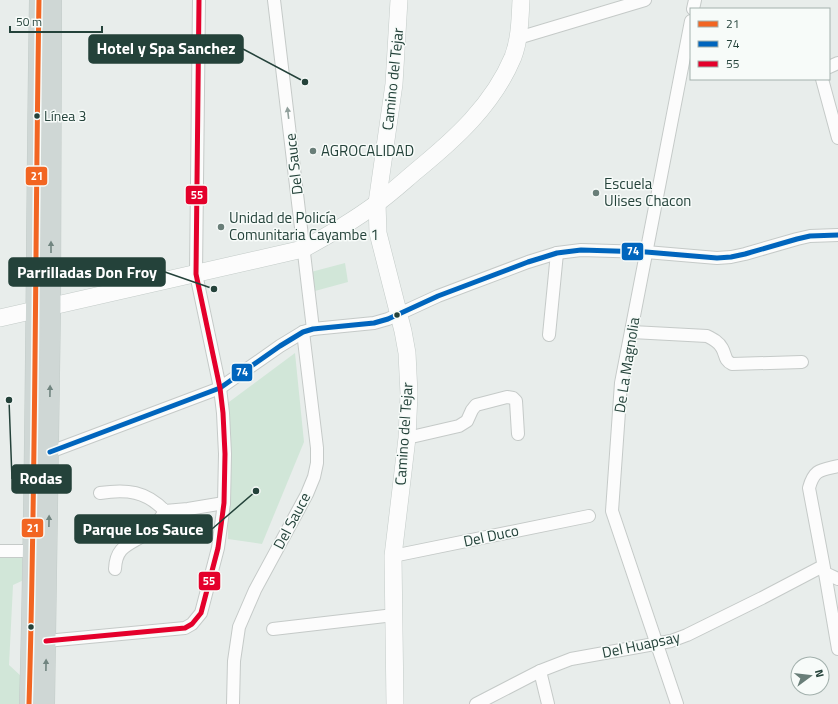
<svg xmlns="http://www.w3.org/2000/svg" width="838" height="704" font-family="'Titillium Web',sans-serif">
<style>
.green{fill:#d1e6d8}
.lines{fill:none;stroke-linecap:round;stroke-linejoin:round}
.street-casing{stroke:#c5cac8;stroke-width:14}
.secondary-casing{stroke:#c3cbc8;stroke-width:18}
.primary-casing{stroke:#c3ccc9;stroke-width:20}
.street{stroke:#fcfcfc;stroke-width:12}
.secondary{stroke:#fcfcfc;stroke-width:17}
.primary{stroke:#cfd7d5;stroke-width:19}
.bus-1-casing{stroke:#f7fbf9;stroke-width:8}
.bus-2-casing{stroke:#f7fbf9;stroke-width:8}
.bus-3-casing{stroke:#f7fbf9;stroke-width:8}
.bus-1{stroke:#f26522;stroke-width:5}
.bus-2{stroke:#0065bd;stroke-width:5}
.bus-3{stroke:#e4002b;stroke-width:5}
.oneway{fill:#909f9b}
.oneway2{fill:#718580}
.bus-dot{fill:#24423a;stroke:#f7fbf9;stroke-width:1.5}
.poi-dot{fill:#697e78;stroke:#f7fbf9;stroke-width:1.5}
.labels{text-anchor:middle;stroke-width:3;stroke-linejoin:round;paint-order:stroke}
.bus-label{font-size:14px;fill:#24423a;stroke:#f7fbf9;text-anchor:start}
.street-label{font-size:15px;fill:#24423a;stroke:#f7fbf9}
.poi-label{font-size:15px;fill:#24423a;stroke:#f7fbf9;text-anchor:start}
.leader{fill:none;stroke:#24423a;stroke-width:1.5}
.callout-dot{fill:#24423a;stroke:#f7fbf9;stroke-width:1.5}
.callout{fill:#24423a;stroke:#24423a;stroke-width:1.5}
.callout-label{font-size:16px;text-anchor:middle;font-weight:bold;fill:#fff}
.line-badge{stroke:#f7fbf9;stroke-width:1.5}
.badge-label{font-size:11px;text-anchor:middle;font-weight:bold;fill:#fff}
</style>
<rect width="100%" height="100%" fill="#e8edeb"/>
<g class="green">
<path d="M345,263L348,282L315,291L311,272Z"/>
<path d="M295,353L304,442L262,544L228,539L229,402Z"/>
<path d="M0,558H28L26,579L13,585L9,665L22,677V704H0Z"/>
</g>
<g class="lines">
<defs>
<g id="street">
<path d="M274,0L313,329"/>
<path d="M693,9L695,0"/>
<path d="M518,38L645,0"/>
<path d="M829,67L838,63"/>
<path d="M822,79L838,138"/>
<path d="M632,332L707,336C713,339 719,342 722,348C726,355 724,360 732,364L802,362"/>
<path d="M549,335L557,253"/>
<path d="M407,438L459,426L467,421L472,410L476,405L507,397L513,398L516,401L518,434"/>
<path d="M50,452L220,388L280,346L303,332L313,329L374,323L388,319L438,296L528,262L557,253L581,250L646,252L717,258L731,257L745,254L797,239L810,236L838,235"/>
<path d="M838,466C821,470 814,469 809,488L825,573L838,579"/>
<path d="M100,493C127,489 146,491 165,511L188,509L224,503"/>
<path d="M0,551H34"/>
<path d="M393,556L589,516"/>
<path d="M115,569C116,545 130,545 147,533C154,528 160,519 165,511"/>
<path d="M825,573L838,649"/>
<path d="M273,629L394,615"/>
<path d="M46,641L185,628L192,624L201,613L218,548L224,503L225,454L223,413L220,388L196,274L199,0"/>
<path d="M540,671L548,704"/>
<path d="M233,704L234,661L239,627L255,590L307,494L314,477L317,463V448L303,332"/>
<path d="M476,704L540,671L571,659L671,641L687,635L762,598L823,566"/>
<path d="M677,704L612,511L621,383L691,21"/>
</g>
<g id="secondary">
<path d="M0,318L303,249C329,235 353,221 376,204C390,194 403,182 416,171C455,139 493,105 513,57C520,38 520,19 521,0"/>
<path d="M395,704L393,556L407,438L409,394L407,353L403,331L378,233L377,203L394,84L399,0"/>
</g>
<g id="primary">
<path d="M29,704C36,469 35,235 39,0"/>
<path d="M45,704L51,307L52,0"/>
</g>
</defs>
<use href="#street" class="street-casing"/>
<use href="#secondary" class="secondary-casing"/>
<use href="#primary" class="primary-casing"/>
<use href="#street" class="street"/>
<use href="#secondary" class="secondary"/>
<use href="#primary" class="primary"/>
<defs>
<path id="bus-1" d="M29,704C36,469 35,235 39,0"/>
<path id="bus-2" d="M50,452L220,388L280,346L303,332L313,329L374,323L388,319L438,296L528,262L557,253L581,250L646,252L717,258L731,257L745,254L797,239L810,236L838,235"/>
<path id="bus-3" d="M46,641L185,628L192,624L201,613L218,548L224,503L225,454L223,413L220,388L196,274L199,0"/>
</defs>
<use href="#bus-1" class="bus-1-casing"/>
<use href="#bus-2" class="bus-2-casing"/>
<use href="#bus-3" class="bus-3-casing"/>
<use href="#bus-1" class="bus-1"/>
<use href="#bus-2" class="bus-2"/>
<use href="#bus-3" class="bus-3"/>
</g>
<defs><path id="oneway-solid" d="M-6-.8H1V-3.2L6.5 0L1 3.2V.8H-6Z"/></defs>
<use class="oneway" href="#oneway-solid" transform="translate(288 113) rotate(-97)"/>
<g class="oneway2">
<use href="#oneway-solid" transform="translate(51 247) rotate(-90)"/>
<use href="#oneway-solid" transform="translate(50 391) rotate(-89)"/>
<use href="#oneway-solid" transform="translate(49 521) rotate(-89)"/>
<use href="#oneway-solid" transform="translate(46 665) rotate(-89)"/>
</g>
<g class="bus-dot">
<circle cx="37" cy="116" r="3.5"/>
<circle cx="397" cy="315" r="3.5"/>
<circle cx="31" cy="627" r="3.5"/>
</g>
<g class="poi-dot">
<circle cx="313" cy="151" r="4"/>
<circle cx="596" cy="193" r="4"/>
<circle cx="221" cy="227" r="4"/>
</g>
<g class="labels">
<g class="bus-label">
<text x="44" y="121">Línea 3</text>
</g>
<g class="street-label">
<text transform="translate(393 79) rotate(-84)" y="5">Camino del Tejar</text>
<text transform="translate(294 164) rotate(-97)" y="5">Del Sauce</text>
<text transform="translate(627 365) rotate(-81)" y="5">De La Magnolia</text>
<text transform="translate(404 434) rotate(-86)" y="5">Camino del Tejar</text>
<text transform="translate(292 521) rotate(-62)" y="5">Del Sauce</text>
<text transform="translate(491 536) rotate(-12)" y="5">Del Duco</text>
<text transform="translate(641 645) rotate(-12)" y="5">Del Huapsay</text>
</g>
<g class="poi-label">
<text x="321" y="156">AGROCALIDAD</text>
<text x="604" y="189">Escuela<tspan x="604" dy="17">Ulises Chacon</tspan></text>
<text x="229" y="223">Unidad de Policía<tspan x="229" dy="17">Comunitaria Cayambe 1</tspan></text>
</g>
</g>
<path class="leader" d="M305 82L243 49M214 289L165 272M9 400L12 479M256 491L212 529"/>
<g class="callout-dot">
<circle cx="305" cy="82" r="4"/>
<circle cx="214" cy="289" r="4"/>
<circle cx="9" cy="400" r="4"/>
<circle cx="256" cy="491" r="4"/>
</g>
<g class="callout">
<rect x="89" y="35" width="154" height="28" rx="4"/>
<rect x="9" y="258" width="156" height="28" rx="4"/>
<rect x="12" y="465" width="59" height="28" rx="4"/>
<rect x="75" y="515" width="137" height="28" rx="4"/>
</g>
<g class="callout-label">
<text x="166" y="54">Hotel y Spa Sanchez</text>
<text x="87" y="278">Parrilladas Don Froy</text>
<text x="41" y="484">Rodas</text>
<text x="143" y="535">Parque Los Sauce</text>
</g>
<g class="line-badge">
<rect x="25" y="166" width="23" height="20" rx="4" fill="#f26522"/>
<rect x="185" y="185" width="23" height="20" rx="4" fill="#e4002b"/>
<rect x="621" y="242" width="23" height="19" rx="4" fill="#0065bd"/>
<rect x="231" y="363" width="22" height="19" rx="4" fill="#0065bd"/>
<rect x="21" y="518" width="23" height="20" rx="4" fill="#f26522"/>
<rect x="198" y="571" width="23" height="20" rx="4" fill="#e4002b"/>
</g>
<g class="badge-label">
<text x="37" y="180">21</text>
<text x="197" y="199">55</text>
<text x="633" y="255">74</text>
<text x="242" y="376">74</text>
<text x="33" y="532">21</text>
<text x="209" y="585">55</text>
</g>
<rect x="690" y="8" width="140" height="72" fill="#f7fbf9" stroke="#a3b1ad"/>
<rect x="698" y="21" width="20" height="6" fill="#f26522" stroke="#a3b1ad"/>
<text x="726" y="28" font-size="12" fill="#24423a">21</text>
<rect x="698" y="41" width="20" height="6" fill="#0065bd" stroke="#a3b1ad"/>
<text x="726" y="48" font-size="12" fill="#24423a">74</text>
<rect x="698" y="61" width="20" height="6" fill="#e4002b" stroke="#a3b1ad"/>
<text x="726" y="68" font-size="12" fill="#24423a">55</text>
<g transform="translate(810 676) rotate(75)"><circle r="19" fill="#f7fbf9" stroke="#a3b1ad"/>
<path d="M0-3L7 15L0 10L-7 15Z" fill="#697e78"/>
<text y="-6" font-size="11" font-weight="bold" text-anchor="middle" fill="#24423a">N</text>
</g>
<path d="M10 26v6h92v-6" fill="none" stroke="#24423a" stroke-width="2"/>
<text x="16" y="26" font-size="12" fill="#24423a" stroke="#f7fbf9" stroke-width="3" paint-order="stroke">50 m</text>
</svg>
